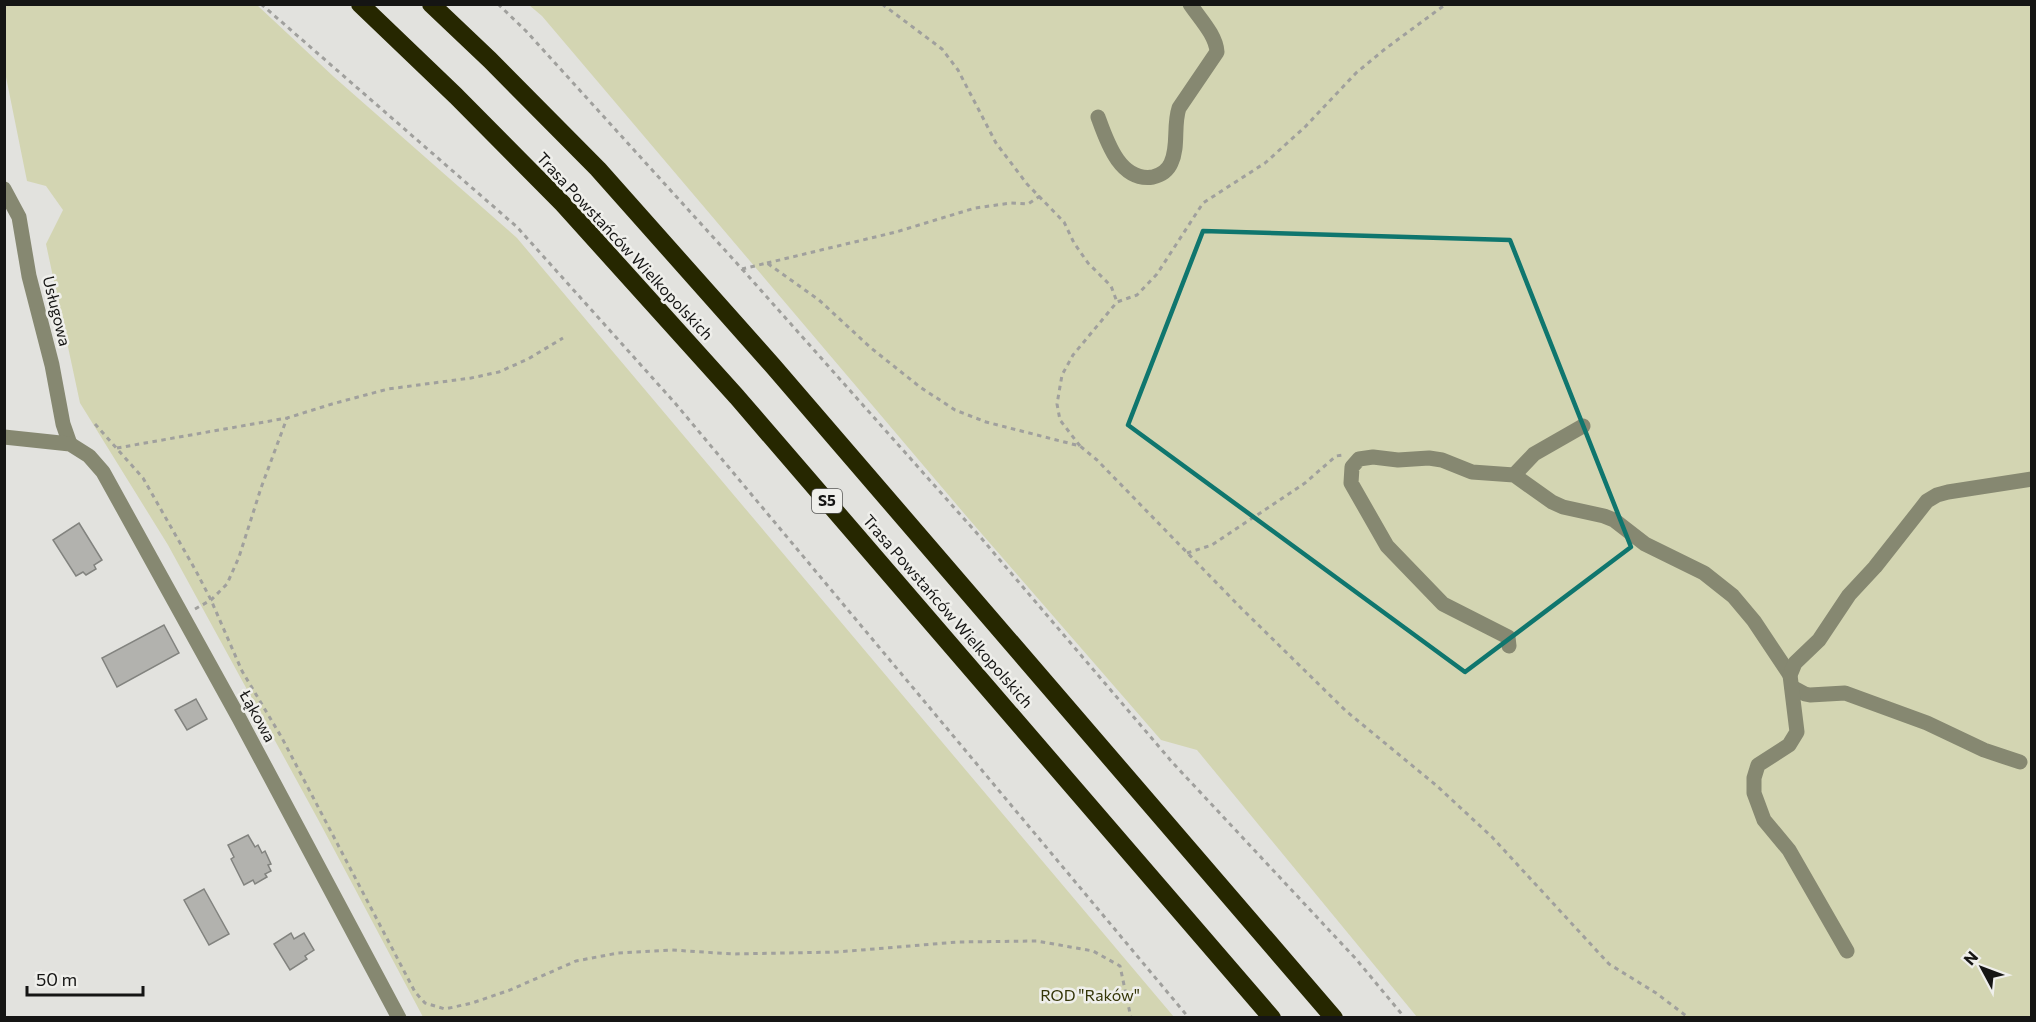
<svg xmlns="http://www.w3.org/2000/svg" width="2036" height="1022" font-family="Commissioner,sans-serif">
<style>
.green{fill:#d3d5b2}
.building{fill:#b2b2ae;stroke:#82837f;stroke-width:1.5}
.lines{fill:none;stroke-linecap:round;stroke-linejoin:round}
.path{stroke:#a0a09d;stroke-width:3;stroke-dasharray:4.5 4.5;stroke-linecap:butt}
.minor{stroke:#868871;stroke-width:15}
.highway{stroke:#262700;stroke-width:18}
.marked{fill:none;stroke:#0f766e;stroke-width:4.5;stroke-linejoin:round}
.labels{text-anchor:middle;stroke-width:5;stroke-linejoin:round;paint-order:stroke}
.shield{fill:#efefeb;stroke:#565654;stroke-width:1.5}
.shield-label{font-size:15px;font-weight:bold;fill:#151514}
.street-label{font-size:16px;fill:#151514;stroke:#efefeb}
.park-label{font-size:16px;fill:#343507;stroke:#efefeb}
</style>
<rect width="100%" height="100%" fill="#e2e2de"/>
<g class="green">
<path d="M257,5L334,77L517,238L1174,1017H423L320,823L168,545L80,403L46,244L63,210L46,186L27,181L5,72V5Z"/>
<path d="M529,5H2031V1017H1417L1197,750L1161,740L968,518L542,16Z"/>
</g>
<g class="building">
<path d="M79,523L102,560L94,565L96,569L86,575L83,572L76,576L53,540Z"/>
<path d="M164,625L179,653L117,687L102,658Z"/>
<path d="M196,699L207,719L187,730L175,710Z"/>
<path d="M248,835L255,847L258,845L262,853L265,851L271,864L268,865L271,871L265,874L267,877L255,884L253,880L244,885L231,859L234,857L228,845Z"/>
<path d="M204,889L229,934L209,945L184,900Z"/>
<path d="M291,933L294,939L304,933L314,950L305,956L307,959L290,970L274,944Z"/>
</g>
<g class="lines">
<g class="path">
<path d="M261,4L517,227L675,403L1189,1018"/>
<path d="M498,4L526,31L742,269L767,263L819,300L871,348L920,387L955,410L986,422L1080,446L1097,460L1241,608L1346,711L1437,786L1492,837L1609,964L1656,993L1689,1018"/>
<path d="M882,4L942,49L958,70L996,143L1027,184L1064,222L1074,243L1088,263L1111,286L1117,302"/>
<path d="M767,263L896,232L975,208L1011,203L1028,204L1040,196"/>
<path d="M742,269L982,539L1172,762L1356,959L1405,1018"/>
<path d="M95,424L143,478L196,571L211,600L242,671L282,738L415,992L425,1003L445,1009L472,1003L510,990L576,961L618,953L672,950L733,954L837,952L958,942L1037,941L1093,951L1120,966L1131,1018"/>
<path d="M1080,446L1060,420L1057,404L1062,375L1073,355L1117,302L1137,295L1157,274L1203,203L1265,163L1304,128L1356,73L1385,49L1446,4"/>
<path d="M117,448L287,418L332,404L388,389L471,378L499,372L528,359L563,338"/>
<path d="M1187,553L1212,545L1305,483L1336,456L1343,455"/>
<path d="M195,609L211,600L227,584L239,557L261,488L287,418"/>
</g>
<g class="minor">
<path d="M1098,117C1107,142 1120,182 1153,177C1161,175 1168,170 1171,163C1179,146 1173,126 1179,108L1217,52C1216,35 1200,19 1190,4"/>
<path d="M4,189L19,217L29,276L52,365L63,424L70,444"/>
<path d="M4,437L70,444L89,456L103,472L239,718L399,1018"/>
<path d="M1514,475L1534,454L1583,426"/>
<path d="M1509,646L1508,637L1443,604L1387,546L1351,483L1352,467L1359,459L1373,457L1398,460L1429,458L1442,460L1472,472L1514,475L1552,502L1563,507L1604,516L1614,520L1645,544L1704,573L1733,596L1754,621L1790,675"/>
<path d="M1792,687L1805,694L1810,695L1845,693L1927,723L1984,750L2020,762"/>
<path d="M1847,951L1789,850L1764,820L1754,793V778L1758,765L1789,745L1797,732L1790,675L1795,663L1819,640L1849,595L1875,567L1927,501L1937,495L1948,492L2032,479"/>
</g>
<g class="highway">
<path d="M360,4L456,96L563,204L737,397L1272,1018"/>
<path d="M431,4L490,60L598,169L773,366L1334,1018"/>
</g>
</g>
<path class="marked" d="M1203,231L1510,240L1631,547L1465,672L1128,425Z"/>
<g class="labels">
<rect class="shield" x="812" y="489" width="30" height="24" rx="4.5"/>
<g class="shield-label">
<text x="827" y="506">S5</text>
</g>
<g class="street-label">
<text transform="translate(625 246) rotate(47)" y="6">Trasa Powstańców Wielkopolskich</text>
<text transform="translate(57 311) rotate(76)" y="6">Usługowa</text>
<text transform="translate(948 611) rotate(49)" y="6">Trasa Powstańców Wielkopolskich</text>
<text transform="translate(258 716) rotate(61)" y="6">Łąkowa</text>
</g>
<g class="park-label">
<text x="1090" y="1001">ROD "Raków"</text>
</g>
</g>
<rect width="2036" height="1022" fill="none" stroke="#151514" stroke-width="12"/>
<g transform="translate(1982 968) rotate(311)" stroke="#efefeb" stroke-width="4.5" paint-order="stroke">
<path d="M0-4.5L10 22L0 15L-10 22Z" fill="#151514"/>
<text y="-9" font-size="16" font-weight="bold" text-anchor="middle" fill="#151514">N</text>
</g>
<path d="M27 986v9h116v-9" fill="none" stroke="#151514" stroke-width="3"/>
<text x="36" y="986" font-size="18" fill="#151514" stroke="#efefeb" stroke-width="4.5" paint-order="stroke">50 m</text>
</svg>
